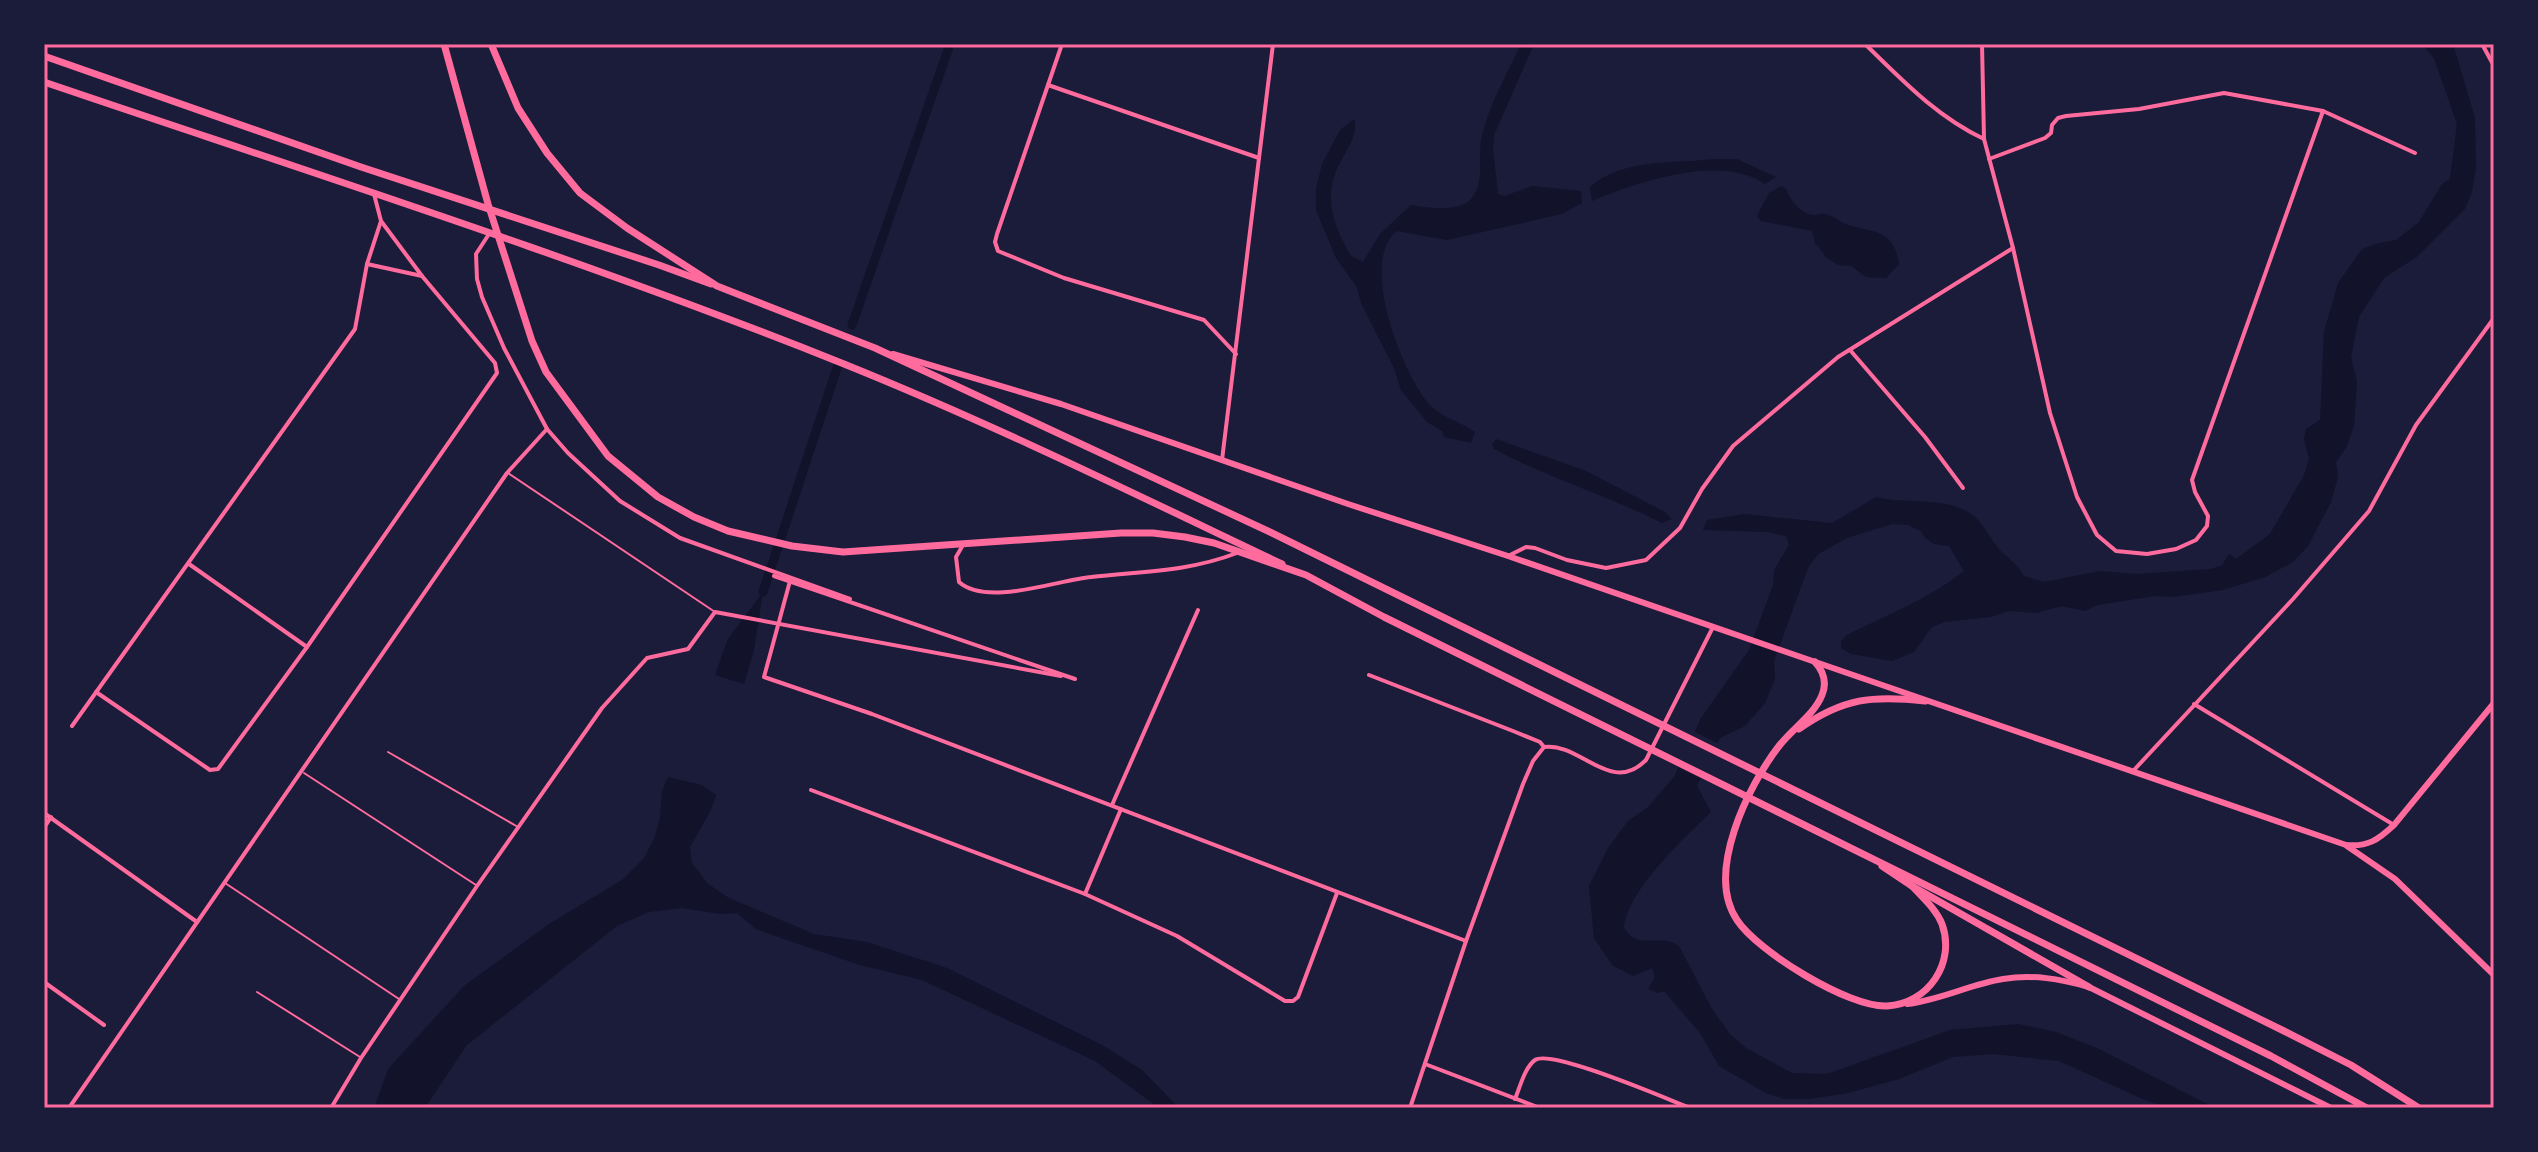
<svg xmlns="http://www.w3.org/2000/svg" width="2538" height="1152" font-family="'PT Sans',sans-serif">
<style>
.water{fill:#12122b}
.pier{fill:#1b1b3a}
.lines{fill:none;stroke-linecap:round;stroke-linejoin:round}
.canal{stroke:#12122b;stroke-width:9}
.service{stroke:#ff6b9d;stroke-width:2}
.minor{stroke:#ff6b9d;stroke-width:4}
.tertiary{stroke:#ff6b9d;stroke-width:6}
.secondary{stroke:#ff6b9d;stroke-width:6}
.primary{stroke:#ff6b9d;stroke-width:7}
.trunk{stroke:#ff6b9d;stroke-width:7}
.neatline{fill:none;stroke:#ff6b9d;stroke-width:3}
</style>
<rect width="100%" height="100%" fill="#1b1b3a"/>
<g class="water">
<path d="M1521,44H1534L1494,135L1493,149L1498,194L1504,196L1532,186L1581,191L1582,203L1562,214L1447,240L1397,231C1358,261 1402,372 1428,403C1441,418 1460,421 1475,432L1471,443L1444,437L1442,431L1427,422L1401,390L1394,368L1362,305L1356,286L1336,258L1316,210V189L1322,164L1340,130L1354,119C1360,137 1339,159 1334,177C1325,204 1337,233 1351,256L1363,262L1380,234L1411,205C1427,208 1458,212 1470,200C1485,185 1478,160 1481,141C1487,108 1507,75 1521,44Z"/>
<path d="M2422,44H2453L2475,118L2476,168L2472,192L2465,209L2418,256L2384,278L2359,317L2351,357L2357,382L2354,426L2346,448L2336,462L2338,477L2331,502L2308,546L2293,562L2265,577L2223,590L2172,597L2155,596L2098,605L2084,611L2062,606L2036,613L2009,611L1991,617L1944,622L1932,627L1914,652L1892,661L1851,654L1841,648V641L1847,635C1885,616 1932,597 1964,571L1949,546L1934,544L1925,538L1921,531L1908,525L1892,524L1847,538L1818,554L1808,568L1774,661L1775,679L1765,703L1745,726L1720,738L1697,786L1711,812C1684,838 1628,890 1624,927C1636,952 1661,932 1679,946L1712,1009L1730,1034L1746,1048L1792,1073L1827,1074L1950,1030L2018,1024L2056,1032L2097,1048L2215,1108H2170L2145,1100L2059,1061L1993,1054L1953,1057L1899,1079L1848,1093L1809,1099H1784L1766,1093L1719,1066L1700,1033L1664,991L1658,993L1648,989L1655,977L1652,968L1633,976L1612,965L1594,938L1589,886L1608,848L1628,821L1648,807L1674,777L1701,718L1749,650L1773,585L1774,570L1789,545L1786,536L1766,532L1703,530L1707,520L1744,514L1832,523L1876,497C1906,505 1950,495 1975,517C1985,526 1990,538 1998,548C2007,558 2017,563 2024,576L2044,582L2100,571L2136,574L2211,569L2222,565L2229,554L2236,559L2270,534L2304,475L2309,459L2304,439L2306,429L2320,420L2324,332L2338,283L2362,249L2375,244L2396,240L2419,222L2442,184L2450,179L2457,124L2434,58Z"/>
<path d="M1714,159H1737L1776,177L1765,184C1722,153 1636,182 1592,201L1590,187C1623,158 1673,164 1714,159Z"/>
<path d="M1781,186L1786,189C1790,200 1799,212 1812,215C1816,216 1821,213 1825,214C1833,215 1840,222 1848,225C1875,233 1894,229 1899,264L1886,278L1866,277L1851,266L1838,265L1827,258L1815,243L1812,231L1761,221L1757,216L1769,193Z"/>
<path d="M1496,439L1586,471L1665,512L1672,519L1662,523C1607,495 1548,478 1494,449L1492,444Z"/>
<path d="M763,592L754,650L744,684L715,675L728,639Z"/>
<path d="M668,777L702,785L716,795L710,812L690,847L692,863L708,884L729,898L814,934L867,942L947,968L1102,1045L1142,1070L1179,1108H1159L1095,1061L922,980L860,965L781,938L756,929L737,913L720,914L682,908L649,912L617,926L467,1045L425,1108H374L388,1069L464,986L549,924L622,880L644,858L654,839L660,818L662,791Z"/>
</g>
<path class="pier" d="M1691,730L1721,745L1704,780L1675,766Z"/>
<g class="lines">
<g class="canal">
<path d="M852,325L950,44"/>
<path d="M763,592L837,368"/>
</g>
<g class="service">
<path d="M508,473L715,612"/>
<path d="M388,752L518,827"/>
<path d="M304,773L476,885"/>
<path d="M225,883L399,999"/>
<path d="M257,992L360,1057"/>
</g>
<g class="minor">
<path d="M1062,44L997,234L995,242L998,251L1064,278L1204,320L1236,354"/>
<path d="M1865,44C1902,80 1937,117 1984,139"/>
<path d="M1982,44L1984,139L2013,248L2050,413L2077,497L2097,535L2116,551L2147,554L2176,549L2196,540L2207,526L2208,516L2195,492L2192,480L2323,111"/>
<path d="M2482,44L2494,66"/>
<path d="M1048,85L1259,158"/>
<path d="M1989,159L2045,138L2051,133L2052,125L2058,118L2066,116L2139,109L2224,93L2323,111L2415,153"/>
<path d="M489,234L476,254L477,279L482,297L504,348L547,429L568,453L620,501L680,538L850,599"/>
<path d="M367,264L422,276"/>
<path d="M1850,350L1925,437L1963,488"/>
<path d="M1222,460L1273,44"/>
<path d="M963,545L956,557L959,582C987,607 1058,580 1091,577C1143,571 1187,572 1237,553"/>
<path d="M1510,555L1526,547L1535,548L1567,560L1606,568L1646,560L1680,528L1702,489L1733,446L1838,357L2013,248"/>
<path d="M189,564L307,647"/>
<path d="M1369,675L1513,731L1540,742L1544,747L1533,761L1523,784L1466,941L1410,1108"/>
<path d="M1075,679L774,576L790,581L764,677L872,714L1466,941"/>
<path d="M96,692L210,770L218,769L307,647L497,373L495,363L422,276L381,221"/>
<path d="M2194,704L2394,825"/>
<path d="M72,726L355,329L367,264L381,221L374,194"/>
<path d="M1544,747C1580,742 1611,796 1646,760L1713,627"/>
<path d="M2134,770L2293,599L2369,511L2416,425L2494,318"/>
<path d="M811,790L1085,894L1177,936L1285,1001H1293L1298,997L1337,893"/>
<path d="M1112,805L1198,610"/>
<path d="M44,813L197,922"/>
<path d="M44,828L51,817"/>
<path d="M1085,894L1121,809"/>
<path d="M44,982L104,1025"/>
<path d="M1425,1064L1540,1108"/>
<path d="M1515,1099C1520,1087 1525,1067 1535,1060C1552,1049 1667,1099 1690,1108"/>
<path d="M69,1108L507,473L547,429"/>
<path d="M331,1108L361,1058L477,886L602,708L647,658L688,649L715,612L1061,676"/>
</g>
<g class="tertiary">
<path d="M2347,846L2395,879L2494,975"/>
<path d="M1907,1004C1940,1000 1971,984 2003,979C2033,974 2060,979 2089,987L2331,1108"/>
</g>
<path class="secondary" d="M893,354L1061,404L1348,504L1508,556L2346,845C2368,847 2378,840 2394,825L2494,703"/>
<g class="primary">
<path d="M44,56L361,167L659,265L711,284"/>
<path d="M44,82C312,173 582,259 844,364C993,424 1137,495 1282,564"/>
</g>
<g class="trunk">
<path d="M444,44L488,204L532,341L546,372L608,456L658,497L694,517L728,531L792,546L843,552L1121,533H1153L1185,537L1214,543L1306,575L1384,617L2271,1056L2367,1108"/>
<path d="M491,44L518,108L547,153L580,193L627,228L717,286L875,348L1270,532L2282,1030L2351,1065L2419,1108"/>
<path d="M1815,662C1824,672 1827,683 1822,695C1814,715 1792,729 1779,746C1748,786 1705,873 1737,920C1757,951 1849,1008 1887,1006C1928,1004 1956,963 1942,924C1936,909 1923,898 1912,886"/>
<path d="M1799,729C1843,698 1873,695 1925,701"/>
<path d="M1882,866L1912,886L2089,987"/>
</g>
</g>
<rect width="2538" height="1152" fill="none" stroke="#1b1b3a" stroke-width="92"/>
<rect x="46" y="46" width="2446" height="1060" class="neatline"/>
</svg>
